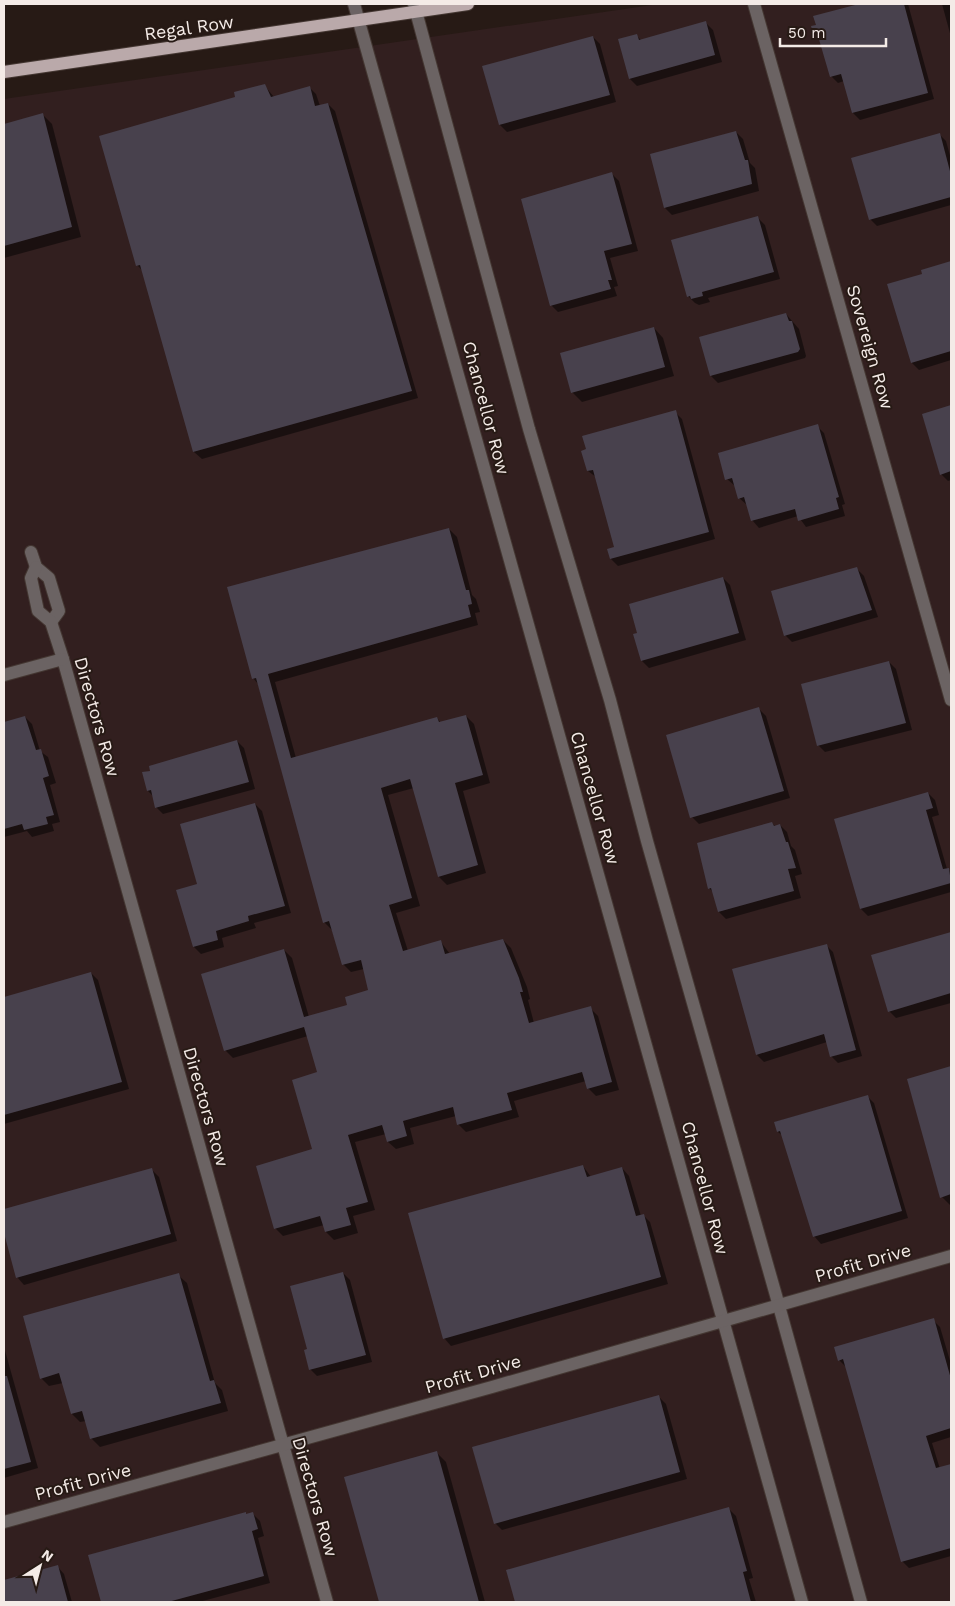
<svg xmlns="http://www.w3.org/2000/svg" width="955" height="1606" font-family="'Work Sans',sans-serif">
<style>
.commercial{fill:#321f1f}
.shadow{fill:#0007}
.building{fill:#48414d}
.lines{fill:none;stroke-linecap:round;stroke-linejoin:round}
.minor-casing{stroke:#443732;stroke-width:14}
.major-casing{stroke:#443732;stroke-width:14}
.minor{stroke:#6b6363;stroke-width:12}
.major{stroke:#baa9aa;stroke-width:12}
.labels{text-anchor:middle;stroke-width:4;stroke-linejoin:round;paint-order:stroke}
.street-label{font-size:18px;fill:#f4ebe7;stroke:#271a15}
</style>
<rect width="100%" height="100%" fill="#271a15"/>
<path class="commercial" d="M659,4H951V1602H4V99Z"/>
<g class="shadow">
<path d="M863,4H908L934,99L860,120L853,113L844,81L838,83L831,76L822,43L815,36L817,26L815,17Z"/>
<path d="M942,4H951V37Z"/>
<path d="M706,23L713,30L722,62L637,86L630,79L636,35L642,41Z"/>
<path d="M593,37L600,44L616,102L507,132L500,125L484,67Z"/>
<path d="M264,85L274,97L309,87L316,94L320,106L328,104L335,111L418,398L202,459L194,452L143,271L137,265L237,98Z"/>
<path d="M43,115L52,124L81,237L4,258V126Z"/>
<path d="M736,132L743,139L750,163L755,168L759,191L672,215L665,208Z"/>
<path d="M939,134L946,141L951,159V205L877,226L870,219Z"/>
<path d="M612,174L619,181L638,251L610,258L618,286L614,287L617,296L558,312L551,305Z"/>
<path d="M758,218L765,225L780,279L708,298L710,302L699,305L695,303L688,296Z"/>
<path d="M951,263V360L919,370L912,363L923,271Z"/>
<path d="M786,314L799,329L806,356L805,358L718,383L711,376Z"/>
<path d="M654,328L663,338L674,376L582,402L572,392Z"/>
<path d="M951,407V480L948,481L941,474L924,415Z"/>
<path d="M675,412L682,419L715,539L618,566L611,559L615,548L596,477L588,471V450Z"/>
<path d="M817,426L824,433L845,504L842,505L845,516L806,527L798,516L759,528L752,520L747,505L739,498L735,486L727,479Z"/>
<path d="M449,529L457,537L472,595L476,599L480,612L475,613L478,625L275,682L296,758L437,718L441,723L466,716L474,724L490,783L463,791L486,873L447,885L439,877L414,788L388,795L420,906L396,913L408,951L441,942L450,954L503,940L511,948L527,987L530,999L528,1000L534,1023L590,1008L598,1016L619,1090L596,1096L588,1088L586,1081L514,1101L519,1117L466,1132L458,1124L456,1116L410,1128L414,1144L396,1149L388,1142L386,1134L355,1142L375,1210L353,1216L358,1233L334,1240L326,1232L324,1225L283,1236L275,1228L314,1150L319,1073L308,1036L233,1058L225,1050L284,950L292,958L309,1017L349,1006L370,991L364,969L351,972L343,964L332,930L324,922L258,684L253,678Z"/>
<path d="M857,569L864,576L878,617L792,642L785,635Z"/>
<path d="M723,578L730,585L746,640L649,668L642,661L635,635Z"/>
<path d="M889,662L896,669L912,730L825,752L818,745Z"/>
<path d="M759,709L766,716L790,798L699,824L692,817Z"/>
<path d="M25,717L32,724L40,751L48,757L56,783L50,785L60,822L52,824L54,831L32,837L27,831L4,837V723Z"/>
<path d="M237,741L244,748L255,789L163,814L156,807L153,796L148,791L152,772Z"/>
<path d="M928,793L935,800L939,815L932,817L947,869L951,871V892L868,916L861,909L836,820Z"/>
<path d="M255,804L262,811L291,913L254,923L256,928L222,938L224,947L201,954L194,947L198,885Z"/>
<path d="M772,823L775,826L780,825L787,832L791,846L795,850L802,874L795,876L801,898L726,919L719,912L714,893L709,888Z"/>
<path d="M951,933V1003L896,1018L889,1011L873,956Z"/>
<path d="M826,945L833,952L862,1056L838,1063L831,1056L827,1042L764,1062L757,1055Z"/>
<path d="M91,973L98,980L129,1089L4,1124V998Z"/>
<path d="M951,1068V1206L942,1197L908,1080Z"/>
<path d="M867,1096L874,1103L908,1218L821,1244L814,1236L783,1136L778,1132L775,1122Z"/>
<path d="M583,1166L591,1177L622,1168L629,1176L641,1216L643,1215L650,1222L668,1284L451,1346L444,1338Z"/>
<path d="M152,1170L159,1177L177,1241L24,1285L17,1277L4,1229V1211Z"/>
<path d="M343,1273L350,1280L372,1362L317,1376L310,1369L309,1350Z"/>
<path d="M178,1275L187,1283L215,1383L222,1390L228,1411L100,1447L91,1438L86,1421L80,1422L72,1414L63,1383L49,1386L41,1378Z"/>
<path d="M933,1320L940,1327L951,1364V1437L932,1443L940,1469L951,1465V1556L909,1568L902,1561L846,1367L839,1360Z"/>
<path d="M4,1347L38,1468L4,1478Z"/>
<path d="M659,1397L666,1404L687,1479L502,1530L495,1523Z"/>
<path d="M436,1452L446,1462L485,1602H381L345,1478Z"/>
<path d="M729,1509L736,1516L753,1578L749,1579L756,1602H516L507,1571Z"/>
<path d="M245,1513L247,1515L253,1514L260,1521L264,1536L258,1538L270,1583L199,1602H102L90,1555Z"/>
<path d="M57,1566L64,1574L72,1602H4V1581Z"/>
</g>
<g class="building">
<path d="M859,4H904L928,93L852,113L841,74L830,77L818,36L814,37L811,26L816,25L813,16Z"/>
<path d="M706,21L715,55L629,79L618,39L637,34L639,40Z"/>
<path d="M593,36L610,95L499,125L482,66Z"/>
<path d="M265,84L271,97L310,86L315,106L328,103L412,391L193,452L140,265L136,266L99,136L235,97L234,92Z"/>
<path d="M43,113L72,227L4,246V124Z"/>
<path d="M736,131L745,160H748L752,184L664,208L650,154Z"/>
<path d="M940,133L951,175V197L869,220L851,158Z"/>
<path d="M612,172L632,244L604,251L612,280H608L611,289L550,306L521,199Z"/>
<path d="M758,216L774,272L702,292L703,296L691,299L690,296L687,297L671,240Z"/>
<path d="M951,261V351L911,363L887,284L922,274L921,270Z"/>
<path d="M786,313L789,321H792L800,349L798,352L710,376L699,337Z"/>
<path d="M654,327L665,367L571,393L560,353Z"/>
<path d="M951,405V471L940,475L922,414Z"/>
<path d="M676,410L709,532L610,559L607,549L614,547L593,470L587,471L581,451L586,449L582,436Z"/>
<path d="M818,424L839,497L836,498L839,509L798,521L795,509L751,521L744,497L738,499L732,478L725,480L718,453Z"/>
<path d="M449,528L466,590H469L472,604L468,605L471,617L268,674L291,758L437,717L439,722L466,715L483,775L455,783L478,865L438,877L410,779L381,788L412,898L389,905L403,951L441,940L445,954L503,939L519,978L523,992H520L529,1023L591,1006L612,1082L587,1089L582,1072L507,1093L512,1110L457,1125L453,1107L403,1121L407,1136L387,1142L382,1125L348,1135L368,1202L346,1208L351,1225L325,1232L320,1216L274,1229L256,1166L312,1149L292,1080L317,1072L304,1027L224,1051L201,974L284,949L304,1017L347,1005L345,997L368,990L361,960L342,965L329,921L323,923L256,678L252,679L227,587Z"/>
<path d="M857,567L872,610L784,636L771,591Z"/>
<path d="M723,577L739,633L641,661L633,634L637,633L629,604Z"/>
<path d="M889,661L906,723L817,746L801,684Z"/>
<path d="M759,707L784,791L690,818L666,735Z"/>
<path d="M25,716L36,750L41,749L49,776L43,778L54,815L46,817L48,824L24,830L22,824L4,829V722Z"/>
<path d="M237,740L249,782L155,808L151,790L147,791L142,772L150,771L149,766Z"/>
<path d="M928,792L933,808L926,810L943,869L949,868L951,883L860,909L834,819Z"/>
<path d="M255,803L285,906L248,916L249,921L216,931L218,940L193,947L176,890L197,884L180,824Z"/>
<path d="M772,822L774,826L780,824L786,842H788L796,868L788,869L794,891L718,912L711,888L708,889L697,843Z"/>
<path d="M951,932V993L888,1012L871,955Z"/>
<path d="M827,944L856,1050L830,1057L824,1034L756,1055L732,969Z"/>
<path d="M91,972L122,1082L4,1115V997Z"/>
<path d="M951,1066V1194L940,1198L907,1079Z"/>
<path d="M868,1095L902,1211L813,1237L780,1131L777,1132L774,1122Z"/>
<path d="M583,1165L587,1177L622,1167L636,1216L644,1214L661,1277L443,1339L408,1213Z"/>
<path d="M152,1168L171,1234L16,1278L4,1233V1209Z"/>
<path d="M343,1272L366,1355L309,1370L304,1350L307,1349L290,1286Z"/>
<path d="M179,1273L210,1381L214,1380L221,1403L90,1439L82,1411L71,1414L59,1373L40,1379L23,1316Z"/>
<path d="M934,1318L951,1379V1428L926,1436L936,1468L951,1464V1548L901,1562L843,1359L838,1361L834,1347Z"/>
<path d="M4,1376H7L31,1462L4,1469Z"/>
<path d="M659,1395L680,1472L494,1524L472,1447Z"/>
<path d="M437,1451L479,1602H379L344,1477Z"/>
<path d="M729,1507L747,1571L743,1572L751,1602H515L506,1570Z"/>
<path d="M246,1512V1514L253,1512L258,1529L252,1531L264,1576L168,1602H101L88,1555Z"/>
<path d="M58,1565L68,1602H4V1580Z"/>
</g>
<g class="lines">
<defs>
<g id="minor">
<path d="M354,4L802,1602"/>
<path d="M414,4L529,429L610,700L647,841L779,1306L861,1602"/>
<path d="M754,4L951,700"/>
<path d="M31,552L36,567L49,578L59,611L51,622"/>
<path d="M36,567L31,578L38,611L51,622L63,659L327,1602"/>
<path d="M4,675L63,659"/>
<path d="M4,1522L492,1387L951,1256"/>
</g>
<path id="major" d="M4,72L468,4"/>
</defs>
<use href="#minor" class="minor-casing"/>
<use href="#major" class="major-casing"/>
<use href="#minor" class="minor"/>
<use href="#major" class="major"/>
</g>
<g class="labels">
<g class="street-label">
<text transform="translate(189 28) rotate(-8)" y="6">Regal Row</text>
<text transform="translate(870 347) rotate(74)" y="6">Sovereign Row</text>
<text transform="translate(486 408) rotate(75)" y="6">Chancellor Row</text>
<text transform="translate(97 717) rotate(74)" y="6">Directors Row</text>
<text transform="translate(595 798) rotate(74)" y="6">Chancellor Row</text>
<text transform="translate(206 1107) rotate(74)" y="6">Directors Row</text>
<text transform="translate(705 1188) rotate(75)" y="6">Chancellor Row</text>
<text transform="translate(863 1263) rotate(-16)" y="6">Profit Drive</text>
<text transform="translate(473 1374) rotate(-16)" y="6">Profit Drive</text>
<text transform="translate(83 1482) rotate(-15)" y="6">Profit Drive</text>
<text transform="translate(315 1497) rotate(74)" y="6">Directors Row</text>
</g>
</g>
<rect width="955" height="1606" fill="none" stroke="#f4ebe7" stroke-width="10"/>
<g transform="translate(40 1566) rotate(36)" stroke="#271a15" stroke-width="4" paint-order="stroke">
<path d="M0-4L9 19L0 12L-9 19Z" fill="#f4ebe7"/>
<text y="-8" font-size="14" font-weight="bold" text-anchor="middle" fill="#f4ebe7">N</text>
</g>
<path d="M780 38v8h106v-8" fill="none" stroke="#f4ebe7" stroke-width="2.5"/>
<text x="788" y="38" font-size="15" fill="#f4ebe7" stroke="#271a15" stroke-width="4" paint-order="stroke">50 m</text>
</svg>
